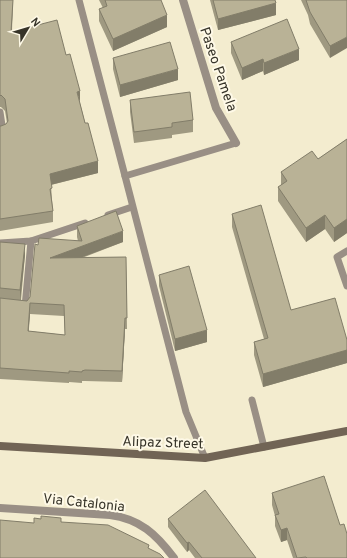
<svg xmlns="http://www.w3.org/2000/svg" width="347" height="558" font-family="Overpass,sans-serif">
<style>
.lines{fill:none;stroke-linecap:round;stroke-linejoin:round}
.service{stroke:#998f85;stroke-width:7}
.minor{stroke:#998f85;stroke-width:8}
.secondary{stroke:#716455;stroke-width:8}
.wall{fill:#9f9981;fill-rule:evenodd}
.shaded-wall{fill:#827d69}
.building{fill:#b9b296;stroke:#827d69;fill-rule:evenodd}
.labels{text-anchor:middle;stroke-width:4;stroke-linejoin:round;paint-order:stroke}
.street-label{font-size:14px;fill:#373429;stroke:#fef9e7}
</style>
<rect width="100%" height="100%" fill="#f3eccf"/>
<g class="lines">
<g class="service">
<path d="M79,0L125,176"/>
<path d="M0,112L3,132L0,133"/>
<path d="M108,215L132,207"/>
<path d="M0,243L31,241L85,223"/>
<path d="M347,251L337,257L347,286"/>
<path d="M22,307H25L31,241"/>
<path d="M252,400L264,447"/>
<path d="M205,458L186,412L125,176L236,143"/>
</g>
<g class="minor">
<path d="M183,0L216,108L236,143"/>
<path d="M0,508L110,515C140,519 156,534 174,558"/>
</g>
<path class="secondary" d="M0,446L205,458L347,431"/>
</g>
<g class="wall">
<path d="M0,0H13L12,31L80,103L98,173L51,185L52,200L53,211V222L0,231V126H1L7,123L5,111L1,107H0Z"/>
<path d="M99,0H161L167,27L113,51L99,21V9L103,8Z"/>
<path d="M210,0H275L276,15L218,30Z"/>
<path d="M301,0H347L330,58L310,24L308,15Z"/>
<path d="M231,42L299,60L264,75L263,71L242,80L231,53Z"/>
<path d="M113,58L178,80L120,97L113,69Z"/>
<path d="M130,100L193,120V132L172,135V138L134,143L130,112Z"/>
<path d="M347,139V233L334,242L325,229L306,242L278,201V187L281,185V172L318,159Z"/>
<path d="M232,214L291,310L347,340V363L263,387L254,355V342L264,339L232,227Z"/>
<path d="M77,226L123,242L82,258L126,257L127,329H125L122,382L85,381H82V383L69,382V383L0,379V242L25,255L21,300L27,301L30,297L38,245L78,241L77,237ZM30,314L64,316L65,335L28,331Z"/>
<path d="M159,275L207,342L175,351L159,286Z"/>
<path d="M272,493L347,558H293L287,540L281,542L275,526V516L272,505Z"/>
<path d="M168,519L256,558H195L189,550L187,552L168,527Z"/>
</g>
<g class="shaded-wall">
<path d="M13,0L11,43V32Z"/>
<path d="M276,3V15L218,30V19Z"/>
<path d="M167,15V27L113,51V39Z"/>
<path d="M347,37V48L330,58V46Z"/>
<path d="M299,49V60L264,75V63Z"/>
<path d="M263,59V71L242,80V68Z"/>
<path d="M178,69V80L120,97V85Z"/>
<path d="M80,91V103L77,92Z"/>
<path d="M98,161V173L50,185V174Z"/>
<path d="M325,215V229L306,242V228Z"/>
<path d="M347,219V233L334,242V228Z"/>
<path d="M123,231V242L50,269V258Z"/>
<path d="M25,244V255L20,301V290Z"/>
<path d="M30,303V314L28,342V331Z"/>
<path d="M125,318V329L122,382V371Z"/>
<path d="M207,330V342L175,351V339Z"/>
<path d="M347,350V363L263,387V374Z"/>
<path d="M287,528V540L281,542V530Z"/>
<path d="M189,542V550L187,552V543Z"/>
</g>
<g class="building">
<path d="M0,0H13L11,32L57,20L66,55L70,54L80,91L77,92L85,123H88L98,161L50,174L52,188L50,189L53,211L0,219V126H1L6,124L8,121L5,99L1,95L0,96Z"/>
<path d="M105,0H161L167,15L113,39L99,9L107,6Z"/>
<path d="M213,0H275L276,3L218,19Z"/>
<path d="M306,0H347V37L330,46L310,12Z"/>
<path d="M287,19L299,49L264,63L263,59L242,68L231,42Z"/>
<path d="M170,42L178,69L120,85L113,58Z"/>
<path d="M190,92L193,120L172,123V127L134,132L130,100Z"/>
<path d="M347,139V219L334,228L325,215L306,228L278,187L287,181L281,172L312,151L318,159Z"/>
<path d="M261,205L291,310L335,298L347,340V350L263,374L254,342L268,338L232,214Z"/>
<path d="M116,211L123,231L50,258L126,257L127,318H125L122,371L85,370L82,371V372L69,371V373L0,368V298L27,301L30,297L35,244L38,245L39,238L82,241L77,226ZM30,303L64,305L65,335L28,331Z"/>
<path d="M0,242L25,244L20,290L0,288Z"/>
<path d="M189,266L207,330L175,339L159,275Z"/>
<path d="M324,476L340,525L344,524L347,534V558H307L306,557L297,558L287,528L281,530L275,515L279,514L272,493Z"/>
<path d="M205,490L256,558H202L189,542L187,543L168,519Z"/>
<path d="M41,516L61,518V522L108,525L149,545L148,548L160,554L164,558H0V520L34,523V518L41,519Z"/>
</g>
<g class="labels">
<g class="street-label">
<text transform="translate(219 69) rotate(71)" y="5">Paseo Pamela</text>
<text transform="translate(163 442) rotate(2)" y="5">Alipaz Street</text>
<text transform="translate(84 502) rotate(6)" y="5">Via Catalonia</text>
</g>
</g>
<g transform="translate(28 28) rotate(52)" stroke="#fef9e7" stroke-width="3" paint-order="stroke">
<path d="M0-3L7 15L0 10L-7 15Z" fill="#373429"/>
<text y="-6" font-size="11" font-weight="bold" text-anchor="middle" fill="#373429">N</text>
</g>
</svg>
